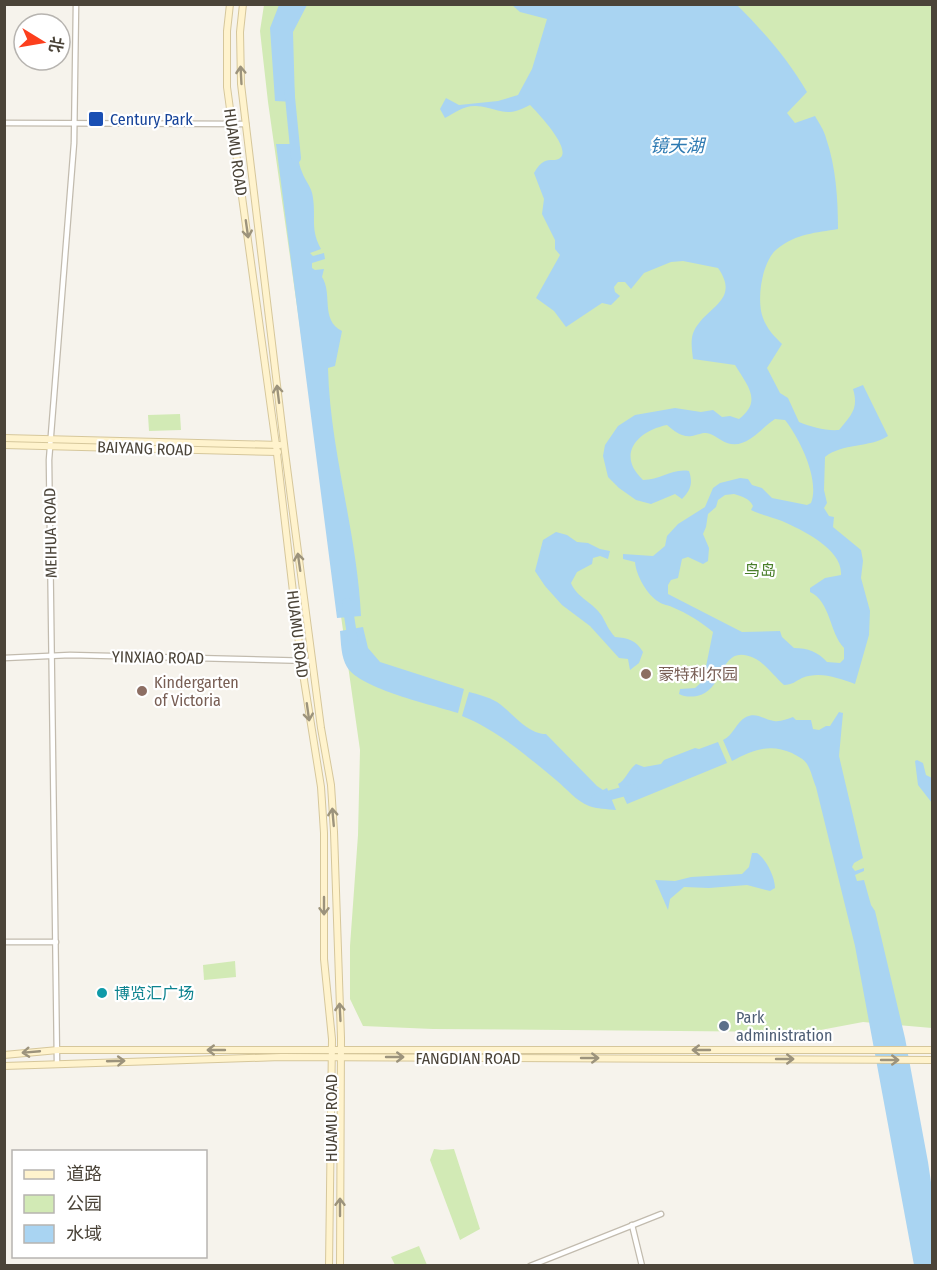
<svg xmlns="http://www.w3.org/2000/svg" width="937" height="1270" font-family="'Fira Sans Condensed','Noto Sans SC',sans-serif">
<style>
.green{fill:#d2eab5}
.water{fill:#a9d4f2;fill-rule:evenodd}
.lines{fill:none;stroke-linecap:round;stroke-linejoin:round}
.river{stroke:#a9d4f2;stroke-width:10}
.minor-casing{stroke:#c2bbae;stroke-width:7}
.secondary-casing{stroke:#d6c79b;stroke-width:8}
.minor{stroke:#fff;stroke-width:4.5}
.secondary{stroke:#fff3cd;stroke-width:6}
.oneway{stroke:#9c937c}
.transit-dot{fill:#1a4fb4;stroke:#fff;stroke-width:2}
.education-dot{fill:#8d6e63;stroke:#fff;stroke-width:2}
.culture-dot{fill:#0f9aa8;stroke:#fff;stroke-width:2}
.service-dot{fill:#5c6f8a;stroke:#fff;stroke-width:2}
.labels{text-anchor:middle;stroke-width:4.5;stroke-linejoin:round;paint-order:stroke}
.transit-label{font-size:16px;fill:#164399;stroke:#fff;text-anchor:start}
.street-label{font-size:16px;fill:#4b4439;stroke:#fff}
.park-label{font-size:16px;fill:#4a7f2a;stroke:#fff}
.education-label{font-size:16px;fill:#785e54;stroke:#fff;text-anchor:start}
.culture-label{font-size:16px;fill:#0d838f;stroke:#fff;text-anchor:start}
.service-label{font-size:16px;fill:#4e5e75;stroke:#fff;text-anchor:start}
.water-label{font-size:18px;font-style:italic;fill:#2e7ab2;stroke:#fff}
</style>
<rect width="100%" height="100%" fill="#f6f3ec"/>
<g class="green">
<path d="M264,5H932V1028L863,1022L810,1032L433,1029L363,1026L350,999V946L358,835L360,750L268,102L260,31Z"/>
<path d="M180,414L181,430L149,431L148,415Z"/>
<path d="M235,961L236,977L204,980L203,965Z"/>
<path d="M434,1149L442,1150L454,1149L480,1229L460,1240L430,1160Z"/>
<path d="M419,1246L427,1265H395L391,1257Z"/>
</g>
<g class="water">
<path d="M279,5H307L293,32L295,102L275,101L270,28Z"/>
<path d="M512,5H737C764,32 788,59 807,92L787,113L795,123L815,116C819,123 824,130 826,138C836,167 838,199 838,229C816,233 797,233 777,249C762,261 756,300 763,318C767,329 774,336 782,344L767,368L780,393L788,398L799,422C812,427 825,431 839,430C851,415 859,409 853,389L863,385L888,436C870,448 842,443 825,457L824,490L827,503L824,508L829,516L834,517L833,527L861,550L863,561L861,578L870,611L869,635L855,684C838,678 820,671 802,678C796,681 792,685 784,685C776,678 765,664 756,659C718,640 727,690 697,696C690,697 685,697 679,694L680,689L695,688L703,681L713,632C701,622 687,613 672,607C668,605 663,605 659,602C647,595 636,575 635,562L623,559V554L653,556L665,546L667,536L678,524L705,507L713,488L720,483L740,478L748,479L752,485L762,488L772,498L807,505L811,503C820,480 800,439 785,420L775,419C761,428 746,450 727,443C719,440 714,434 706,433C700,433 698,435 692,436C683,438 674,431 667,425C637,431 616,455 643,480C661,480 672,468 689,471C693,483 691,490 682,499L675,494L651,504L636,500L619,488L608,477L603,456L605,445L618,426L635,415L675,408L701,412L713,410L722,417L730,416L739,419C763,401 747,385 735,365L693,359C692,350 690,339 694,331C706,306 741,301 718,268L683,261L671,262L644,273L631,289L625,282H618L614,287L615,292L620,296L611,305L602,303L566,327L554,311L536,298L560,255L555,249V240L542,214L544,199L534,173C546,152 554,165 561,157C570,147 538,113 530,105C504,119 501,108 476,106C465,105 454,113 445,118L440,109L446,98L459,105L498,101L518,95L532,69L547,19L520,12ZM734,494C743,497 749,498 753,506L751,510C761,515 772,517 782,521C802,530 843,549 841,575L825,578L810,588V592C831,602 829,632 844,648V659L840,663L827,662C818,652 808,648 794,648L782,637L780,631L742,632L668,594V585L671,580L678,578L682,559L688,557L703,564L708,561L709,548L703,534L706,527L708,514L716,507L718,500L725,495Z"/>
<path d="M276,144H297C298,153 298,163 302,172C305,181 312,187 313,198C316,219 310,229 321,249L310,253L313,256L324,253L325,259L312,263V268L315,270L324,269L322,277C333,294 320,320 342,331L335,366L328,368C330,451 357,532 361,616L337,618Z"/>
<path d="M556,532L567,535L577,542L588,543L600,549L610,551L608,559L600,556L593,558L592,564L577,572L571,583C577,598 594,603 602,616C607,625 608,629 615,637C628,638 636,640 643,652L639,663L630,670L628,659L619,658L590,626L562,605L545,586L535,571L543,540Z"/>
<path d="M363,627L368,648L380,662L464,689L458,713C433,705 360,689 347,667C341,657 341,643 340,631Z"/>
<path d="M469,692C478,694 488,697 497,702C512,712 527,734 546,734L597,786L603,790L607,788L616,810C607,809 597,809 589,806C576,801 567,789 556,780C527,756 497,730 462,716Z"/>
<path d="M839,712L843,713L839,756L863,858L854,863L852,867L855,871L864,868V871L855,875L857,881L864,880L871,905L875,911L905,1038L928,1162L932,1189V1265H914L855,946L816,787C813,780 811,770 807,764C804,759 797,756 792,753C770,743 752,750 732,761L723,740C733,736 736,722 746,717C757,712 764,720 774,721C780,722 787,719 793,717L796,720H811L813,729L819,730L826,726H830Z"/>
<path d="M718,742L727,763L627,804L618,784C625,781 628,770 636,764L644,767L661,764L664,760L695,748L699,749Z"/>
<path d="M917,760L923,763L926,775L932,778V803L918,785L915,761Z"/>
<path d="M752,853H757C766,859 775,877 775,888L770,891L747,885L709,888L684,887L670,899L668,910L655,880L675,881L691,877L742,874L749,867Z"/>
</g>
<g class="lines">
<g class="river">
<path d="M289,87L296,158"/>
<path d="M347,603L353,641"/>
<path d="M596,799L633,789"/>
</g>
<defs>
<g id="minor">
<path d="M4,123L246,124"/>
<path d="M4,658L70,655L312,661"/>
<path d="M4,942H56"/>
<path d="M57,1063L49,460L74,143L76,4"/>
<path d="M632,1225L642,1266"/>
<path d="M530,1266L661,1214"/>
</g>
<g id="secondary">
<path d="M230,4L227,31V87L276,445L301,661L321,787L324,833V959L332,1039L329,1266"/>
<path d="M243,4L240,32L241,84L285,452L321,728L331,785L334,832L341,1038L340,1266"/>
<path d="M4,438L280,445"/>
<path d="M4,445L278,452"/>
<path d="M4,1055L58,1050H932"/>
<path d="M4,1066L281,1057L932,1060"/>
</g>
</defs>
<use href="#minor" class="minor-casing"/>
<use href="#secondary" class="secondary-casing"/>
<use href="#minor" class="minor"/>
<use href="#secondary" class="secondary"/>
</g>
<defs><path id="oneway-shaft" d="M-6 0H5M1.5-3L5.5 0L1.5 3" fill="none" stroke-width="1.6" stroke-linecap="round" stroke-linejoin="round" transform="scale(1.5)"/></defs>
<g class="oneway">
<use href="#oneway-shaft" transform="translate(241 75) rotate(-93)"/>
<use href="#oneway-shaft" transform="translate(247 229) rotate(82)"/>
<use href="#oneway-shaft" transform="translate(278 394) rotate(-97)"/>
<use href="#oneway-shaft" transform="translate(299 562) rotate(-98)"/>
<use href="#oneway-shaft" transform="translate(308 712) rotate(82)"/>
<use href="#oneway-shaft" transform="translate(333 817) rotate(-95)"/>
<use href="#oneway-shaft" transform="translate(324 906) rotate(90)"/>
<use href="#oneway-shaft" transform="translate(340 1012) rotate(-93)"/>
<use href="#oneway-shaft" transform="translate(216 1050) rotate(180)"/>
<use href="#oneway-shaft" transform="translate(701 1050) rotate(-180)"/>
<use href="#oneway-shaft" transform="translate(31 1052) rotate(175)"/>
<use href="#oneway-shaft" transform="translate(395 1057)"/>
<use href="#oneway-shaft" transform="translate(590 1058)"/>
<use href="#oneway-shaft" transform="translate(785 1059)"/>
<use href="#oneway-shaft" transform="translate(890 1060)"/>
<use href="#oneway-shaft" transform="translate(116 1061) rotate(-2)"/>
<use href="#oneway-shaft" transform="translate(340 1207) rotate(-90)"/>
</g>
<rect class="transit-dot" x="88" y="111" width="16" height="16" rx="3"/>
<g class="education-dot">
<circle cx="646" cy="674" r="6"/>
<circle cx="142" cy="691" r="6"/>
</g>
<circle class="culture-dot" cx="102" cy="993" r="6"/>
<circle class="service-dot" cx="724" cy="1026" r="6"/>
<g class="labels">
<g class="transit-label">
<text x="110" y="125">Century Park</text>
</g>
<g class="street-label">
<text transform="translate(236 152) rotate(82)" y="6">HUAMU ROAD</text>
<text transform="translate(145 448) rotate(2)" y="6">BAIYANG ROAD</text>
<text transform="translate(50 533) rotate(-91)" y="6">MEIHUA ROAD</text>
<text transform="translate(298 634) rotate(83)" y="6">HUAMU ROAD</text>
<text transform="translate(158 657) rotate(1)" y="6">YINXIAO ROAD</text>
<text x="468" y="1064">FANGDIAN ROAD</text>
<text transform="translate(331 1118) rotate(-90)" y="6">HUAMU ROAD</text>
</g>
<g class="park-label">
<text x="760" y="576">鸟岛</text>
</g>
<g class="education-label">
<text x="658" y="680">蒙特利尔园</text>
<text x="154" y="688">Kindergarten<tspan x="154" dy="18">of Victoria</tspan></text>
</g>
<g class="culture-label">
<text x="114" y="999">博览汇广场</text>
</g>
<g class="service-label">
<text x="736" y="1023">Park<tspan x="736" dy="18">administration</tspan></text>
</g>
<g class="water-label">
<text x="677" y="152">镜天湖</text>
</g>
</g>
<rect width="937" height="1270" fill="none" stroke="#4b4439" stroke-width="12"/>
<rect x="12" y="1150" width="195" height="108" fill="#ffffff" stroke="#b7b4b0" stroke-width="1.5"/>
<rect x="24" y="1170" width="30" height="9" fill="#fff3cd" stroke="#b7b4b0" stroke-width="1.5"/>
<text x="66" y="1180" font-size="18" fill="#4b4439">道路</text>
<rect x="24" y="1195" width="30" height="18" fill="#d2eab5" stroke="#b7b4b0" stroke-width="1.5"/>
<text x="66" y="1210" font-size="18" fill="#4b4439">公园</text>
<rect x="24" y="1225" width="30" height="18" fill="#a9d4f2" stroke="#b7b4b0" stroke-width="1.5"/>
<text x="66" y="1240" font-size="18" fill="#4b4439">水域</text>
<g transform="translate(42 42) rotate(101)"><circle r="28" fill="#ffffff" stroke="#b7b4b0" stroke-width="1.5"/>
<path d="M0-4.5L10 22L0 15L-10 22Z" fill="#fc3f1d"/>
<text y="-9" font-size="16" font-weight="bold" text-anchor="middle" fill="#4b4439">北</text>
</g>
</svg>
